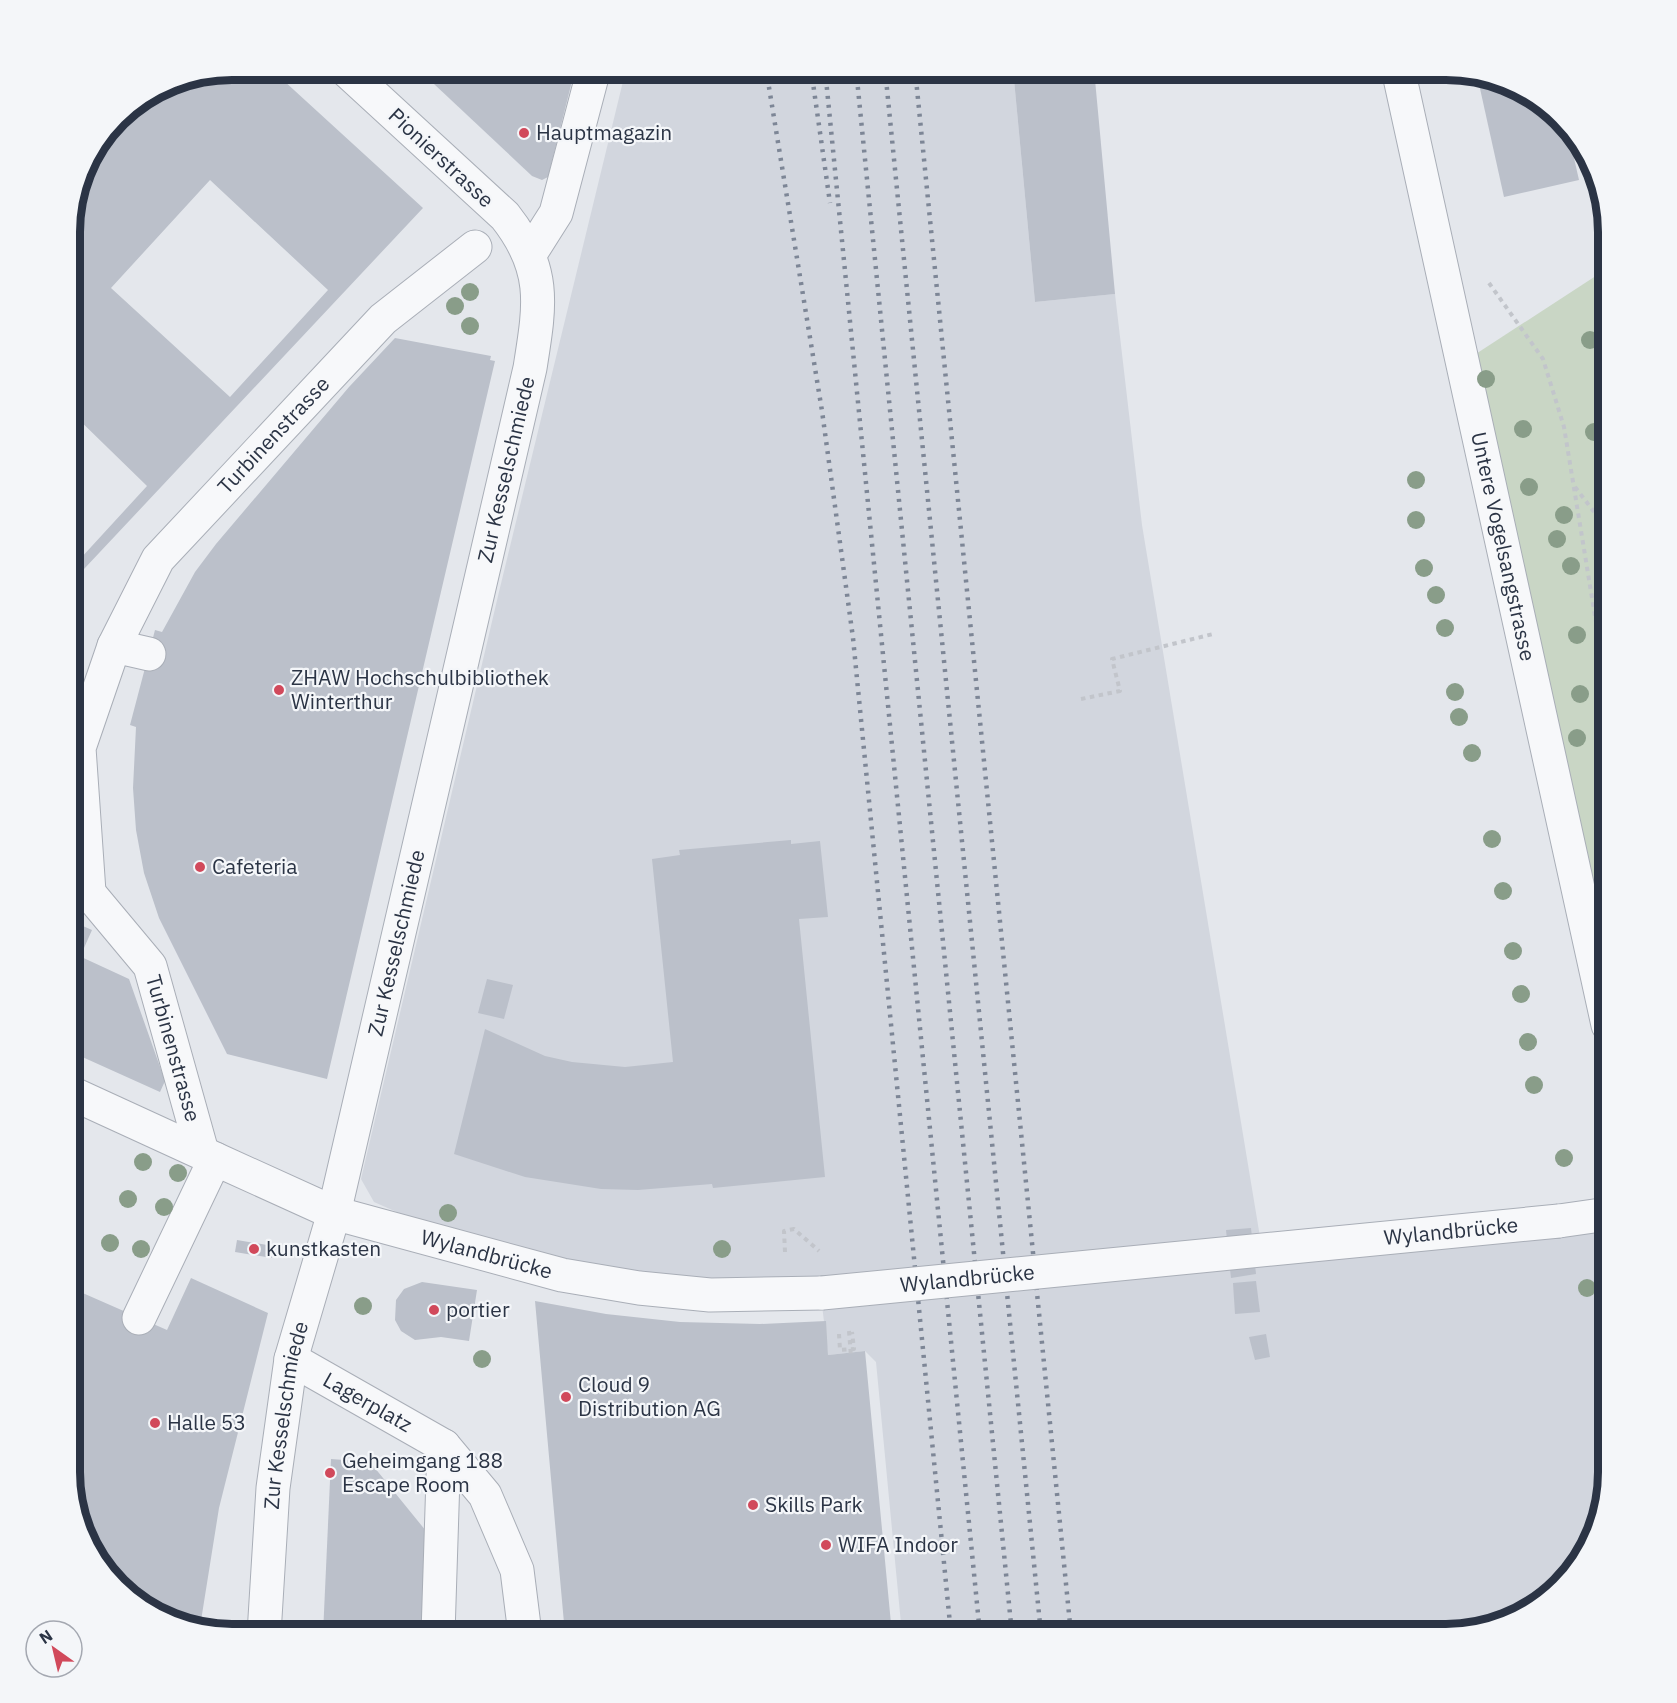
<svg xmlns="http://www.w3.org/2000/svg" width="1677" height="1703" font-family="'IBM Plex Sans',sans-serif">
<style>
.built{fill:#d2d6de}
.green{fill:#c9d6c5}
.building{fill:#bbc0ca;fill-rule:evenodd}
.lines{fill:none;stroke-linecap:round;stroke-linejoin:round}
.minor-casing{stroke:#a9aeb7;stroke-width:35}
.path{stroke:#c2c5cb;stroke-width:4;stroke-dasharray:4.5 4.5;stroke-linecap:butt}
.minor{stroke:#f7f8fa;stroke-width:33}
.rail{stroke:#7d8696;stroke-width:4.5;stroke-dasharray:3 6;stroke-linecap:butt}
.minor-bridge-casing{stroke:#a9aeb7;stroke-width:35;stroke-linecap:butt}
.path-bridge{stroke:#c2c5cb;stroke-width:4;stroke-dasharray:4.5 4.5;stroke-linecap:butt}
.minor-bridge{stroke:#f7f8fa;stroke-width:33}
.tree{fill:#899d89}
.poi-dot{fill:#d1495b;stroke:#f4f6f9;stroke-width:2}
.labels{text-anchor:middle;stroke-width:4.5;stroke-linejoin:round;paint-order:stroke}
.poi-label{font-size:21px;fill:#2b3445;stroke:#f4f6f9;text-anchor:start}
.street-label{font-size:21px;fill:#2b3445;stroke:#f4f6f9}
.rim{fill:none;stroke:#2b3445;stroke-width:8}
</style>
<rect width="100%" height="100%" fill="#e4e7ec"/>
<path class="built" d="M626,69H1013L1035,302L1115,294L1142,525L1262,1249L1608,1214V1472L1591,1543L1552,1594L1507,1622L1446,1634H902L876,1362L865,1351L828,1355L819,1280L691,1279L561,1259L399,1213L374,1202L361,1179L498,596Z"/>
<path class="green" d="M1608,268V1025L1462,363Z"/>
<g class="building">
<path d="M231,69H271L423,208L69,585V571L147,486L69,410V220L86,160L124,110L170,81ZM210,180L328,290L230,397L111,288Z"/>
<path d="M418,69H575L548,177L542,180L532,176Z"/>
<path d="M1013,69H1094L1115,294L1035,302Z"/>
<path d="M1477,75L1518,86L1566,123L1579,180L1504,197Z"/>
<path d="M395,338L491,356L490,360L495,361L327,1079L227,1054L159,918L144,873L136,830L133,788L136,727L130,725L155,630L162,632L195,572L216,544L349,387Z"/>
<path d="M791,840V844L820,841L828,917L799,919L825,1177L713,1188L712,1184L638,1190L601,1189L525,1177L454,1154L485,1029L545,1056L572,1062L625,1067L673,1062L652,859L680,855L679,850Z"/>
<path d="M69,920L92,930L84,948L80,947L77,955L129,979L165,1081L160,1092L69,1051V950L72,943L69,942Z"/>
<path d="M487,979L513,985L504,1019L478,1013Z"/>
<path d="M1251,1228L1256,1274L1231,1278L1226,1230Z"/>
<path d="M237,1240L273,1246L272,1258L235,1252Z"/>
<path d="M191,1278L268,1313L219,1508L200,1627L160,1617L109,1578L81,1533L69,1472V1287L167,1330Z"/>
<path d="M1256,1281L1260,1312L1235,1314L1233,1283Z"/>
<path d="M422,1282L477,1290L469,1341L441,1337L415,1340L401,1331L395,1320L396,1300L404,1289Z"/>
<path d="M535,1301L606,1314L680,1322L760,1324L826,1321L828,1355L865,1351L892,1634H565Z"/>
<path d="M1266,1334L1270,1357L1255,1360L1249,1337Z"/>
<path d="M331,1459L370,1462L426,1531L421,1634H323Z"/>
</g>
<g class="lines">
<defs>
<g id="minor">
<path id="s1" d="M1398,69L1608,1025"/>
<path d="M530,254L556,213L594,69"/>
<path d="M114,646L149,654"/>
<path id="s2" d="M74,875L150,966L202,1152"/>
<path id="s3" d="M89,892L79,748L114,646L158,559L383,319L475,247"/>
<path d="M69,1092L215,1159"/>
<path d="M1559,1221L1608,1214"/>
<path id="s4" d="M139,1318L215,1159L334,1213L562,1275L639,1288L710,1295L822,1293"/>
<path id="s5" d="M291,1359L444,1446L485,1495L517,1570L525,1634"/>
<path id="s6" d="M264,1634L273,1488L291,1359L334,1213L530,368C540,305 547,269 505,216L345,69"/>
<path d="M438,1634L444,1446"/>
</g>
</defs>
<use href="#minor" class="minor-casing"/>
<g class="path">
<path d="M1489,283L1543,359L1564,427L1603,665L1601,739L1608,754"/>
<path d="M1575,487L1608,530"/>
<path d="M1081,699L1120,691L1112,659L1213,634"/>
<path d="M785,1252L784,1231L794,1229L819,1251"/>
<path d="M839,1334L840,1350L854,1349L852,1332"/>
</g>
<use href="#minor" class="minor"/>
<g class="rail">
<path d="M766,69L822,411L853,638L951,1634"/>
<path d="M811,69L830,203"/>
<path d="M825,69L980,1634"/>
<path d="M856,69L1012,1634"/>
<path d="M885,69L1041,1634"/>
<path d="M915,69L1071,1634"/>
</g>
<defs>
<g id="minor-bridge">
<path id="s7" d="M822,1293L1559,1221"/>
</g>
</defs>
<use href="#minor-bridge" class="minor-bridge-casing"/>
<path class="path-bridge" d="M849,1331L851,1357"/>
<use href="#minor-bridge" class="minor-bridge"/>
</g>
<g class="tree">
<circle cx="470" cy="292" r="9"/>
<circle cx="455" cy="306" r="9"/>
<circle cx="470" cy="326" r="9"/>
<circle cx="1590" cy="340" r="9"/>
<circle cx="1486" cy="379" r="9"/>
<circle cx="1523" cy="429" r="9"/>
<circle cx="1594" cy="432" r="9"/>
<circle cx="1416" cy="480" r="9"/>
<circle cx="1529" cy="487" r="9"/>
<circle cx="1564" cy="515" r="9"/>
<circle cx="1416" cy="520" r="9"/>
<circle cx="1557" cy="539" r="9"/>
<circle cx="1571" cy="566" r="9"/>
<circle cx="1424" cy="568" r="9"/>
<circle cx="1436" cy="595" r="9"/>
<circle cx="1445" cy="628" r="9"/>
<circle cx="1577" cy="635" r="9"/>
<circle cx="1455" cy="692" r="9"/>
<circle cx="1580" cy="694" r="9"/>
<circle cx="1459" cy="717" r="9"/>
<circle cx="1577" cy="738" r="9"/>
<circle cx="1472" cy="753" r="9"/>
<circle cx="1492" cy="839" r="9"/>
<circle cx="1503" cy="891" r="9"/>
<circle cx="1513" cy="951" r="9"/>
<circle cx="1521" cy="994" r="9"/>
<circle cx="1528" cy="1042" r="9"/>
<circle cx="1534" cy="1085" r="9"/>
<circle cx="1564" cy="1158" r="9"/>
<circle cx="143" cy="1162" r="9"/>
<circle cx="178" cy="1173" r="9"/>
<circle cx="128" cy="1199" r="9"/>
<circle cx="164" cy="1207" r="9"/>
<circle cx="448" cy="1213" r="9"/>
<circle cx="110" cy="1243" r="9"/>
<circle cx="141" cy="1249" r="9"/>
<circle cx="722" cy="1249" r="9"/>
<circle cx="1587" cy="1288" r="9"/>
<circle cx="363" cy="1306" r="9"/>
<circle cx="482" cy="1359" r="9"/>
</g>
<g class="poi-dot">
<circle cx="524" cy="133" r="6"/>
<circle cx="279" cy="690" r="6"/>
<circle cx="200" cy="867" r="6"/>
<circle cx="254" cy="1249" r="6"/>
<circle cx="434" cy="1310" r="6"/>
<circle cx="566" cy="1397" r="6"/>
<circle cx="155" cy="1423" r="6"/>
<circle cx="330" cy="1473" r="6"/>
<circle cx="753" cy="1505" r="6"/>
<circle cx="826" cy="1545" r="6"/>
</g>
<g class="labels">
<g class="poi-label">
<text x="536" y="140">Hauptmagazin</text>
<text x="291" y="685">ZHAW Hochschulbibliothek<tspan x="291" dy="24">Winterthur</tspan></text>
<text x="212" y="874">Cafeteria</text>
<text x="266" y="1256">kunstkasten</text>
<text x="446" y="1317">portier</text>
<text x="578" y="1392">Cloud 9<tspan x="578" dy="24">Distribution AG</tspan></text>
<text x="167" y="1430">Halle 53</text>
<text x="342" y="1468">Geheimgang 188<tspan x="342" dy="24">Escape Room</tspan></text>
<text x="765" y="1512">Skills Park</text>
<text x="838" y="1552">WIFA Indoor</text>
</g>
<g class="street-label">
<text transform="translate(441 158) rotate(43)" y="7">Pionierstrasse</text>
<text dy="7" stroke="none"><textPath href="#s3" startOffset="519">Turbinenstrasse</textPath></text>
<text dy="7" stroke="none"><textPath href="#s6" startOffset="1192">Zur Kesselschmiede</textPath></text>
<text dy="7" stroke="none"><textPath href="#s1" startOffset="489">Untere Vogelsangstrasse</textPath></text>
<text dy="7" stroke="none"><textPath href="#s6" startOffset="706">Zur Kesselschmiede</textPath></text>
<text dy="7" stroke="none"><textPath href="#s2" startOffset="204">Turbinenstrasse</textPath></text>
<text dy="7" stroke="none"><textPath href="#s7" startOffset="632">Wylandbrücke</textPath></text>
<text dy="7" stroke="none"><textPath href="#s4" startOffset="465">Wylandbrücke</textPath></text>
<text dy="7" stroke="none"><textPath href="#s7" startOffset="146">Wylandbrücke</textPath></text>
<text dy="7" stroke="none"><textPath href="#s5" startOffset="88">Lagerplatz</textPath></text>
<text dy="7" stroke="none"><textPath href="#s6" startOffset="220">Zur Kesselschmiede</textPath></text>
</g>
</g>
<path d="M0 0H1677V1703H0ZM232 80H1446A152 152 0 0 1 1598 232V1472A152 152 0 0 1 1446 1624H232A152 152 0 0 1 80 1472V232A152 152 0 0 1 232 80Z" fill="#f4f6f9" fill-rule="evenodd"/>
<path class="rim" d="M232 80H1446A152 152 0 0 1 1598 232V1472A152 152 0 0 1 1446 1624H232A152 152 0 0 1 80 1472V232A152 152 0 0 1 232 80Z"/>
<g transform="translate(54 1649) rotate(326)"><circle r="28" fill="#f4f6f9" stroke="#a4a8b1" stroke-width="1.5"/>
<path d="M0-4.5L10 22L0 15L-10 22Z" fill="#d1495b"/>
<text y="-9" font-size="16" font-weight="bold" text-anchor="middle" fill="#2b3445">N</text>
</g>
</svg>
